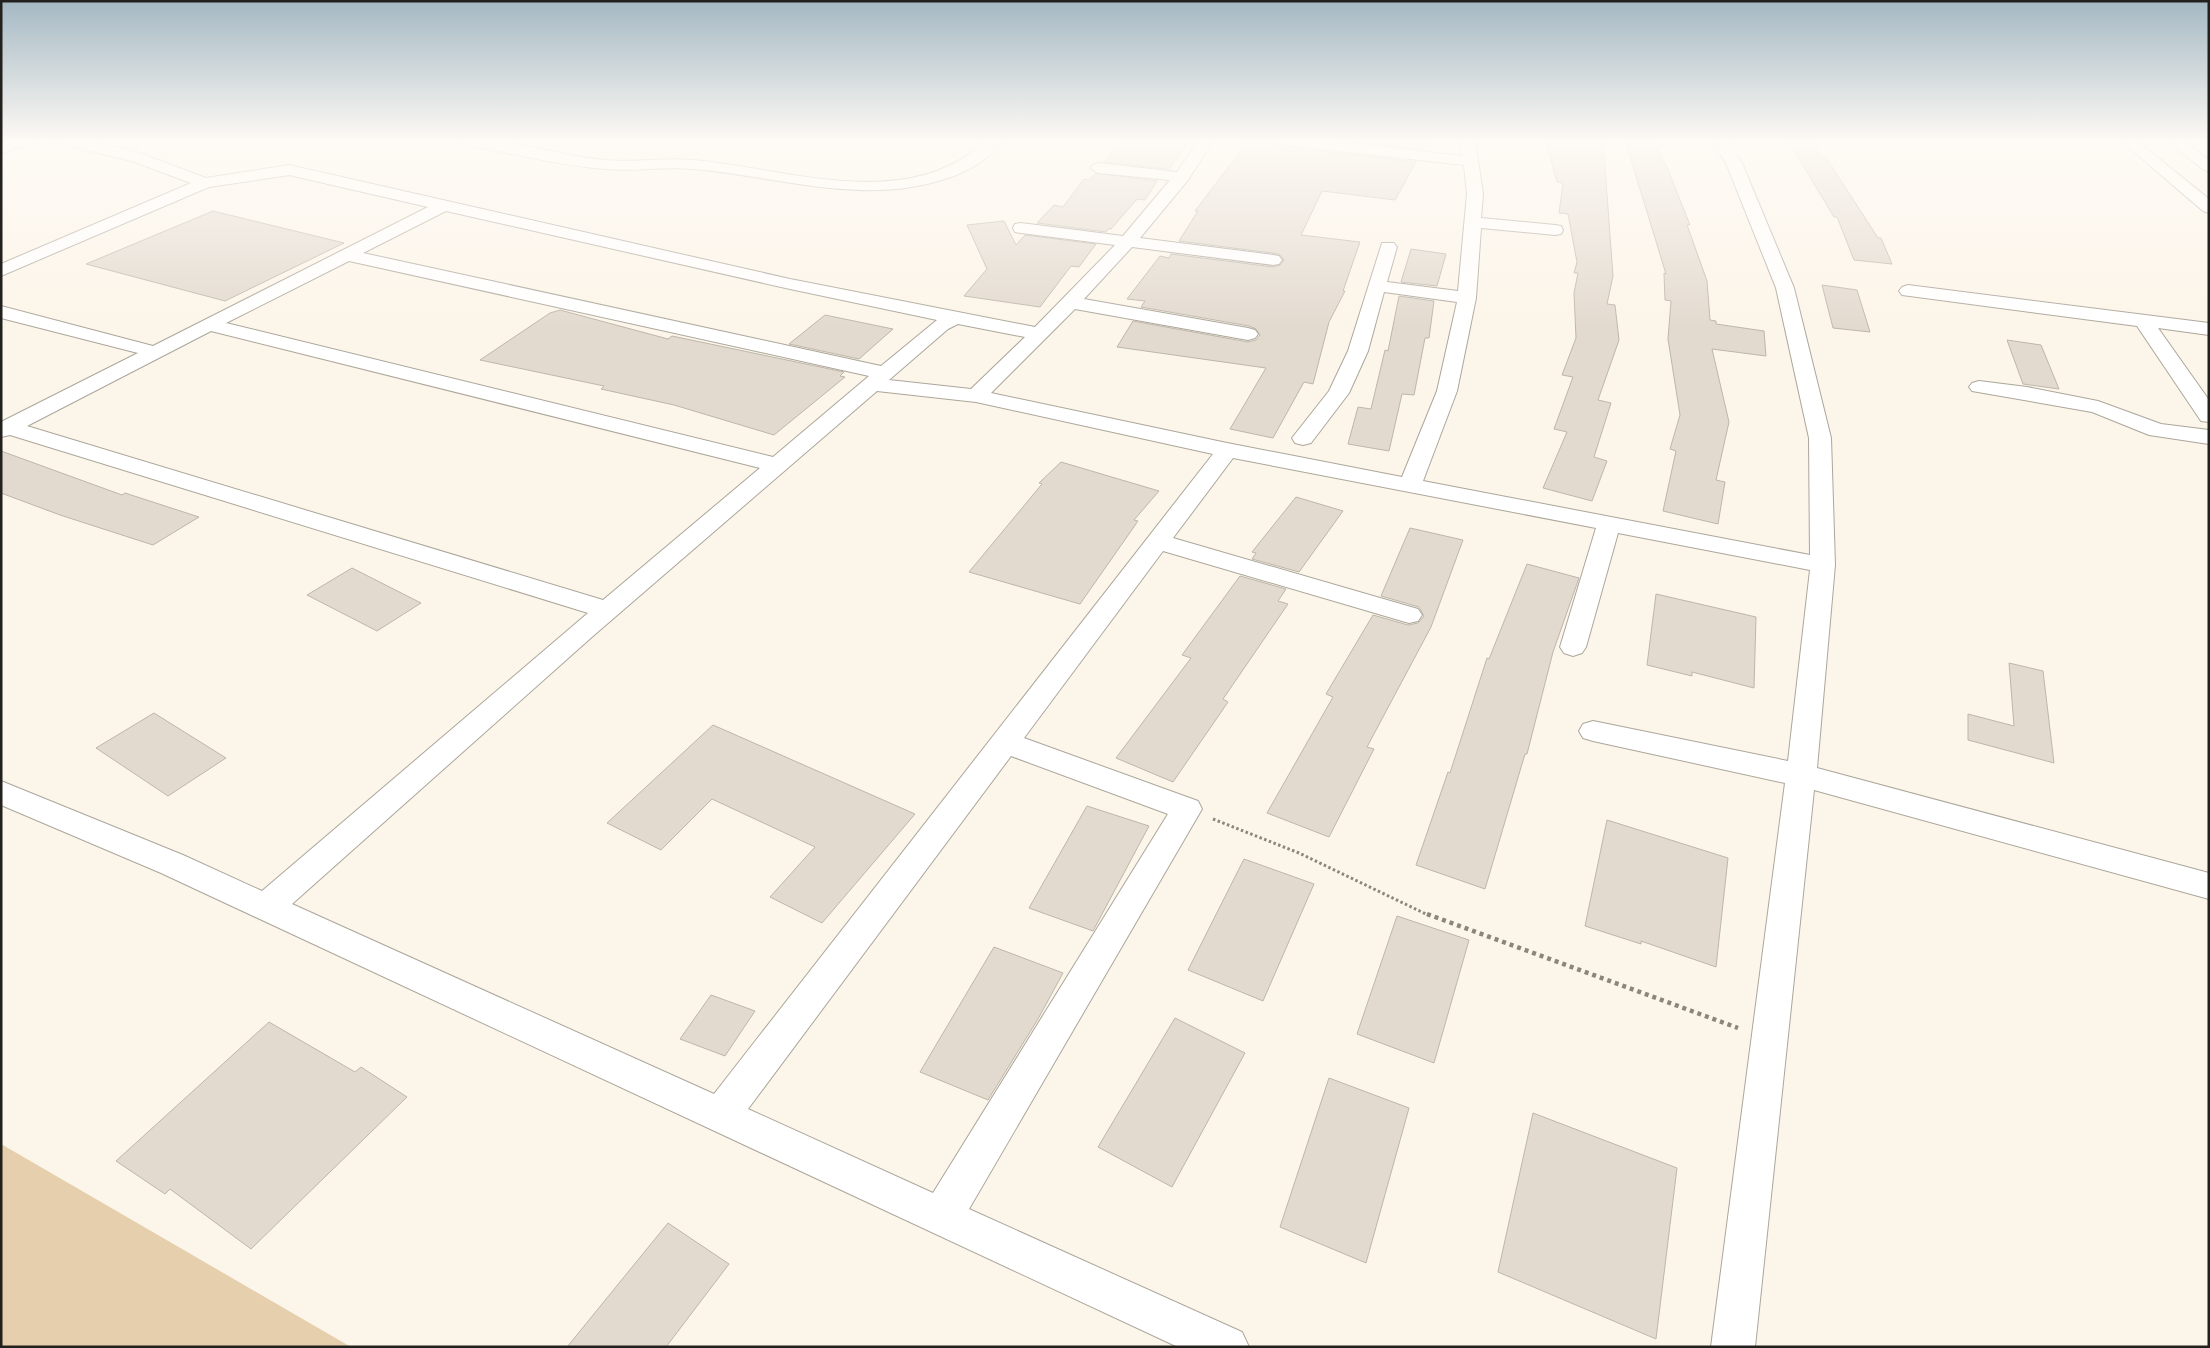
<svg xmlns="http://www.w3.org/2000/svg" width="2210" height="1348" font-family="Signika,sans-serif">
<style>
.green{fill:#e5cfac}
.building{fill:#e2dacf;stroke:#bdb6ab}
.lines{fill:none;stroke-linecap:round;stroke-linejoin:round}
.minor-casing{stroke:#aca69b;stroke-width:2}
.highway-casing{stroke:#aca69b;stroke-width:2}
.path-far1{stroke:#8a857d;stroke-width:3;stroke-dasharray:2.5 2.5;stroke-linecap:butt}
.path{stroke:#8a857d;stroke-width:4.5;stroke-dasharray:4 4;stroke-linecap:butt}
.minor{fill:#fff;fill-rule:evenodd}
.highway{fill:#fff;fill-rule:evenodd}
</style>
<rect width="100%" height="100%" fill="#fcf5e9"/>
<path class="green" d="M1,1144L351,1347H1Z"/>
<g class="building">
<path d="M1122,140H1189L1170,168L1165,169L1104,162Z"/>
<path d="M1249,140H1267L1276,146L1416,162L1395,200L1322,191L1301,235L1360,242L1343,291H1345L1329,322L1313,384L1304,382L1273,438L1230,429L1266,368L1117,347L1133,321L1248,342L1256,340L1260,335L1256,329L1249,326L1141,307L1145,301L1127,299L1160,256L1169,258L1171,254L1273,267L1280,265L1284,260L1279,254L1179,241L1198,211H1195Z"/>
<path d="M1338,140H1428L1422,150Z"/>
<path d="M1545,140H1603L1613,276L1607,304L1615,305L1619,340L1598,400L1611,403L1594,457L1607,461L1592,501L1543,488L1567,432L1554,429L1573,377L1562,375L1576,338L1574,293L1578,273H1574L1577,262L1568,214L1559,213L1563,183L1557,182Z"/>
<path d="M1625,140H1653L1668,170L1690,225H1687L1707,281L1710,320L1716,321V324L1764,331L1766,356L1712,349L1729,422L1716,480L1725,482L1718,524L1663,511L1676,451L1670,449L1680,415L1668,339L1671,301L1665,300L1664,273L1666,274Z"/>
<path d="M1796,140H1809L1822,157L1825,156L1878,238H1881L1892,264L1854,260L1837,217H1834L1790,144Z"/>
<path d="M1095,173L1157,181L1145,200L1137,199L1111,229H1108L1106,232L1037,223L1054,205L1063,207L1084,179L1090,180Z"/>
<path d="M213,211L344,243L225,301L86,264Z"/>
<path d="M1004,221L1016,245L1025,235L1096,244L1079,267L1071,266L1040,307L964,296L987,269L967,225Z"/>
<path d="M1411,249L1446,254L1437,286L1401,282Z"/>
<path d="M1822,285L1857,290L1870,332L1833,328Z"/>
<path d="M1399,296L1434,301L1429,338H1425L1414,395L1402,394L1389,451L1348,444L1358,407L1371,409L1385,350L1388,351Z"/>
<path d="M560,310L668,339L672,336L844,372L840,376L845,377L774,435L674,405L601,389L604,386L480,360L550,313Z"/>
<path d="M825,315L893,329L859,359L789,344Z"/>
<path d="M2007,340L2041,345L2059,389L2023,384Z"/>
<path d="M1,451L122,495L125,493L199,517L153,545L60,515L1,493Z"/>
<path d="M1061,462L1159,491L1134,520L1138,521L1080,604L969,572L1042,484L1039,483Z"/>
<path d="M1296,497L1343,511L1299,572L1252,559L1256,553L1252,552Z"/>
<path d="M1410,528L1463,540L1431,627L1367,747L1374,749L1329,837L1267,813L1333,697L1326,694L1373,615L1408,625L1418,623L1424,616L1419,607L1381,596Z"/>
<path d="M1527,564L1579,578L1553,652L1527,754H1525L1485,889L1416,865L1448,772L1450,773L1487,658L1489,659Z"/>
<path d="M352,568L421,603L377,631L307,595Z"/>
<path d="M1240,576L1286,589L1278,601L1288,604L1223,699L1228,702L1173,782L1116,758L1191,658L1182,655Z"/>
<path d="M1656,594L1756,617L1754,688L1692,672V676L1647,665Z"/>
<path d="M2009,663L2043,671L2054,763L1968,740V714L2014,726Z"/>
<path d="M154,713L226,758L168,796L96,748Z"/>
<path d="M713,725L915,814L822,923L770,897L815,847L712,799L661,850L607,823Z"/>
<path d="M1087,806L1149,826L1093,931L1029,908Z"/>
<path d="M1607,820L1728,858L1716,967L1641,941V944L1585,926Z"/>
<path d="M1244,859L1314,884L1263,1001L1188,970Z"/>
<path d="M1397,916L1469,940L1434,1063L1357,1034Z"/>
<path d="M994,947L1063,973L1038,1019L988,1100L920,1072Z"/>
<path d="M711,995L755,1011L725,1056L680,1039Z"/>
<path d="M1175,1018L1245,1053L1172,1187L1098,1147Z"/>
<path d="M269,1022L355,1072L361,1067L407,1097L251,1249L170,1189L165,1194L116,1161Z"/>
<path d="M1329,1078L1409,1108L1366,1263L1280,1227Z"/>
<path d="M1533,1113L1677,1168L1656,1339L1498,1272Z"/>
<path d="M668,1223L729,1264L666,1347H567Z"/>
</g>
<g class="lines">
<defs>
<g id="minor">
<path d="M14,140H37L35,143L1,153V144Z"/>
<path d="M54,140H82L137,152L206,178L289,165L790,279L1035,327L1115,245L1021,233L1015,232L1013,228L1015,224L1021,223L1123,236L1170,180L1098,173L1090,168L1093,165L1098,163L1177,172L1199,140H1214L1188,180L1140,238L1273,255L1279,256L1282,260L1279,264L1273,265L1132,247L1084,299L1248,328L1255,330L1258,334L1255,338L1248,340L1075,309L991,393L1227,443L1402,477L1437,391L1457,302L1384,292L1368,351L1349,393L1311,443L1303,445L1295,443L1292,438L1329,391L1348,351L1382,243H1394L1397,247L1387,282L1458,291L1467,194L1464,165L1276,144L1269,140H1319L1462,156L1461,140H1475L1483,194L1481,218L1555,225L1561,226L1563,230L1561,234L1555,235L1481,228L1476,298L1457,391L1423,481L1810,555L1809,438L1776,288L1726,163L1711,140H1726L1742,163L1794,288L1831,438L1835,565L1817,768L2209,873V899L1814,790L1755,1347H1711L1785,783L1593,741L1583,738L1579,731L1583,724L1593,721L1788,761L1810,570L1618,533L1586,647L1582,653L1573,656L1564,653L1560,647L1596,528L1233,458L1173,538L1418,609L1422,615L1418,621L1409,623L1163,551L1024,738L1198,801L1202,809L969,1209L1242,1332L1249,1347H1178L161,873L1,805V781L183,855L262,891L588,613L10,435L1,437V422L138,353L1,318V306L153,346L428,207L289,175L209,187L1,276V264L191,183L132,161L56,143ZM446,211L790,289L937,320L881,366L363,253ZM349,261L869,376L773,457L226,323ZM958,324L1025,337L971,389L889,380L948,329ZM211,331L760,468L603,600L27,426ZM877,391L976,402L1213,454L714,1094L292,904L593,636ZM1011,756L1168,814L933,1193L748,1109Z"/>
<path d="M456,140C467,140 479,139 490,140C529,144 567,157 606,160C634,163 664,157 693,160C788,168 907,215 987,140H1003C990,159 969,171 948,178C863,207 778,176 693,169C664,166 634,172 605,169C558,165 510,153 463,144Z"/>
<path d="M1908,285L2209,323V335L2158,328L2209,400V422L2201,421L2137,326L1902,295L1899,291L1902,287Z"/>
<path d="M1979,381L2027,387L2098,401L2161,424L2209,430V444L2149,435L2092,412L1972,391L1969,387L1972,383Z"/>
</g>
<g id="highway">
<path d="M2120,140H2136L2209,199V213L2203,211Z"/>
<path d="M2166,140H2183L2209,160V172L2204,170Z"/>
</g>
</defs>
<use href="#minor" class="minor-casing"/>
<use href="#highway" class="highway-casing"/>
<path class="path-far1" d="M1213,819L1299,853L1430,916"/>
<path class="path" d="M1427,914L1738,1028"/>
<use href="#minor" class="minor"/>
<use href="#highway" class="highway"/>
</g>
<linearGradient id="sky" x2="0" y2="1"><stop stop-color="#a4b8c3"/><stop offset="0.43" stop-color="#fefaf5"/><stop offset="1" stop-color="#fefaf5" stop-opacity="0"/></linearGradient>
<rect width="2210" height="329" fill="url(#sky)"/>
<rect width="2210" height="1348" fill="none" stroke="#23211d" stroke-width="5"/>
</svg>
